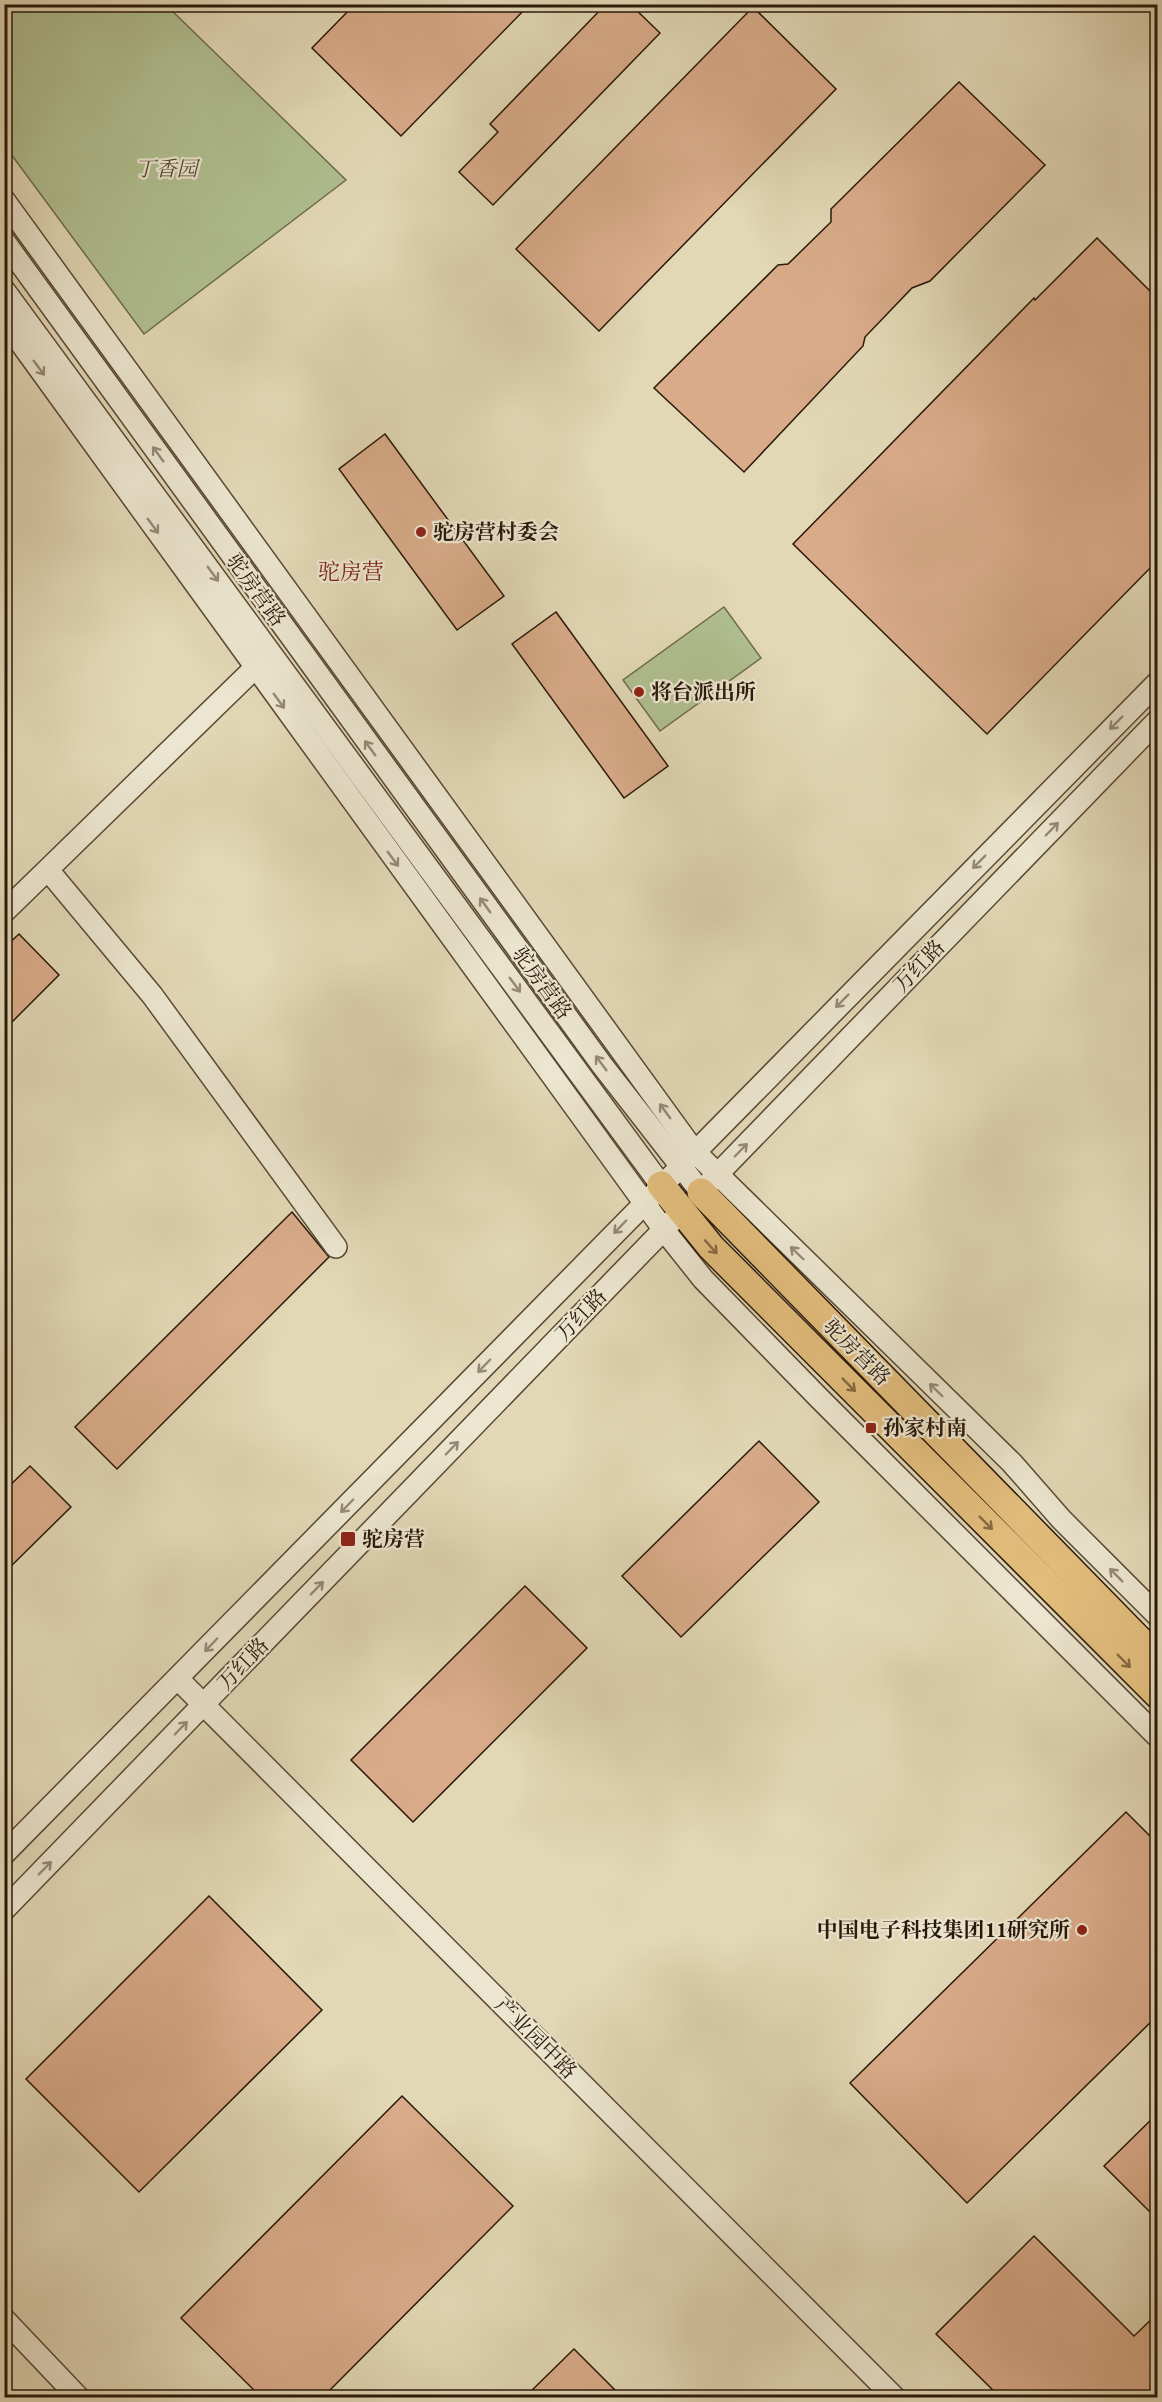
<svg xmlns="http://www.w3.org/2000/svg" width="1162" height="2402" font-family="'EB Garamond','Noto Serif SC',serif">
<style>
.green{fill:#b0bf90;stroke:#6d6c4d;stroke-width:1.5}
.building{fill:#d9ab89;stroke:#2a180a;stroke-width:1.5}
.lines{fill:none;stroke-linecap:round;stroke-linejoin:round}
.minor-casing{stroke:#584835;stroke-width:24}
.major-casing{stroke:#2a180a;stroke-width:30}
.minor{stroke:#ece6d0;stroke-width:21}
.major{stroke:#e1bc7b;stroke-width:27}
.oneway{stroke:#958977}
.oneway2{stroke:#866a42}
.poi-dot{fill:#8f2418;stroke:#ece6d0;stroke-width:2}
.labels{text-anchor:middle;stroke-width:4.5;stroke-linejoin:round;paint-order:stroke}
.park-label{font-size:21px;font-style:italic;fill:#524a32;stroke:#ece6d0}
.poi-label{font-size:21px;font-weight:bold;fill:#2a180a;stroke:#ece6d0;text-anchor:start}
.street-label{font-size:21px;fill:#2a180a;stroke:#ece6d0}
.neighbourhood-label{font-size:22px;fill:#7a1f14;stroke:#ece6d0}
</style>
<rect width="100%" height="100%" fill="#e2d8b6"/>
<filter id="stains"><feTurbulence type="fractalNoise" baseFrequency=".00333" numOctaves="4"/><feColorMatrix values="0 0 0 0 .2 0 0 0 0 .09 0 0 0 0 .02 0 0 0 .5 -.17"/></filter>
<radialGradient id="worn" r=".72"><stop offset=".6" stop-color="#630" stop-opacity="0"/><stop offset="1" stop-color="#630" stop-opacity=".3"/></radialGradient>
<g class="green">
<path d="M5,4L166,5L346,180L144,334L5,146Z"/>
<path d="M724,607L761,658L660,731L623,680Z"/>
</g>
<g class="building">
<path d="M355,4H530L401,136L312,48Z"/>
<path d="M606,4H630L660,33L493,205L459,172L498,132L490,124Z"/>
<path d="M753,7L836,89L599,331L516,249Z"/>
<path d="M959,82L1045,165L930,281L912,288L865,337L863,346L744,472L654,388L778,265L788,264L831,222V209Z"/>
<path d="M1097,238L1158,299V560L987,734L793,544L1034,298L1035,300Z"/>
<path d="M385,434L504,596L457,630L339,469Z"/>
<path d="M556,612L668,766L624,798L512,644Z"/>
<path d="M19,934L59,975L4,1030V948Z"/>
<path d="M292,1212L329,1257L117,1469L75,1427Z"/>
<path d="M759,1441L819,1502L681,1637L622,1576Z"/>
<path d="M30,1466L71,1507L4,1573V1491Z"/>
<path d="M525,1586L587,1648L413,1822L351,1760Z"/>
<path d="M1126,1812L1158,1844V2015L967,2203L850,2083Z"/>
<path d="M209,1896L322,2010L139,2192L26,2079Z"/>
<path d="M402,2096L513,2206L323,2397H261L181,2318Z"/>
<path d="M1158,2113V2220L1104,2166Z"/>
<path d="M1034,2236L1134,2336L1158,2313V2397H1000L936,2334Z"/>
<path d="M574,2349L622,2397H525Z"/>
</g>
<g class="lines">
<defs>
<g id="minor">
<path d="M4,200L694,1151L1012,1463L1061,1519L1158,1616"/>
<path d="M4,241L602,1065L701,1192"/>
<path d="M4,290L661,1185"/>
<path d="M4,320L664,1230L703,1279L819,1398L1158,1737"/>
<path d="M48,870L152,995L336,1247"/>
<path d="M4,912L264,659"/>
<path d="M708,1184L1158,720"/>
<path d="M178,1679L895,2398"/>
<path d="M4,1854L1158,682"/>
<path d="M4,1910L672,1221"/>
<path d="M4,2319L79,2398"/>
</g>
<g id="major">
<path d="M661,1185L711,1247L1158,1695"/>
<path d="M701,1192L1158,1659"/>
</g>
</defs>
<use href="#minor" class="minor-casing"/>
<use href="#major" class="major-casing"/>
<use href="#minor" class="minor"/>
<use href="#major" class="major"/>
</g>
<defs><path id="oneway-shaft" d="M-6 0H5M1.5-3L5.5 0L1.5 3" fill="none" stroke-width="1.6" stroke-linecap="round" stroke-linejoin="round" transform="scale(1.5)"/></defs>
<g class="oneway">
<use href="#oneway-shaft" transform="translate(39 368) rotate(54)"/>
<use href="#oneway-shaft" transform="translate(158 454) rotate(-126)"/>
<use href="#oneway-shaft" transform="translate(153 526) rotate(54)"/>
<use href="#oneway-shaft" transform="translate(213 574) rotate(54)"/>
<use href="#oneway-shaft" transform="translate(279 701) rotate(54)"/>
<use href="#oneway-shaft" transform="translate(1116 723) rotate(135)"/>
<use href="#oneway-shaft" transform="translate(370 748) rotate(-126)"/>
<use href="#oneway-shaft" transform="translate(1052 829) rotate(-46)"/>
<use href="#oneway-shaft" transform="translate(393 859) rotate(54)"/>
<use href="#oneway-shaft" transform="translate(979 862) rotate(135)"/>
<use href="#oneway-shaft" transform="translate(485 905) rotate(-126)"/>
<use href="#oneway-shaft" transform="translate(515 985) rotate(54)"/>
<use href="#oneway-shaft" transform="translate(842 1001) rotate(135)"/>
<use href="#oneway-shaft" transform="translate(601 1063) rotate(-127)"/>
<use href="#oneway-shaft" transform="translate(665 1111) rotate(-126)"/>
<use href="#oneway-shaft" transform="translate(741 1150) rotate(-46)"/>
<use href="#oneway-shaft" transform="translate(620 1227) rotate(134)"/>
<use href="#oneway-shaft" transform="translate(797 1253) rotate(-136)"/>
<use href="#oneway-shaft" transform="translate(484 1366) rotate(134)"/>
<use href="#oneway-shaft" transform="translate(936 1390) rotate(-136)"/>
<use href="#oneway-shaft" transform="translate(452 1448) rotate(-46)"/>
<use href="#oneway-shaft" transform="translate(347 1506) rotate(134)"/>
<use href="#oneway-shaft" transform="translate(1116 1575) rotate(-135)"/>
<use href="#oneway-shaft" transform="translate(317 1588) rotate(-46)"/>
<use href="#oneway-shaft" transform="translate(211 1645) rotate(134)"/>
<use href="#oneway-shaft" transform="translate(181 1728) rotate(-46)"/>
<use href="#oneway-shaft" transform="translate(45 1868) rotate(-46)"/>
</g>
<g class="oneway2">
<use href="#oneway-shaft" transform="translate(711 1247) rotate(48)"/>
<use href="#oneway-shaft" transform="translate(849 1385) rotate(45)"/>
<use href="#oneway-shaft" transform="translate(986 1523) rotate(45)"/>
<use href="#oneway-shaft" transform="translate(1124 1661) rotate(45)"/>
</g>
<g class="poi-dot">
<circle cx="421" cy="532" r="6"/>
<circle cx="639" cy="692" r="6"/>
<rect x="865" y="1422" width="12" height="12" rx="3"/>
<rect x="340" y="1531" width="16" height="16" rx="3"/>
<circle cx="1082" cy="1930" r="6"/>
</g>
<g class="labels">
<g class="park-label">
<text x="166" y="176">丁香园</text>
</g>
<g class="poi-label">
<text x="433" y="539">驼房营村委会</text>
<text x="651" y="699">将台派出所</text>
<text x="883" y="1435">孙家村南</text>
<text x="362" y="1546">驼房营</text>
<text x="1070" y="1937" text-anchor="end">中国电子科技集团11研究所</text>
</g>
<g class="street-label">
<text transform="translate(256 590) rotate(54)" y="7">驼房营路</text>
<text transform="translate(919 966) rotate(-46)" y="7">万红路</text>
<text transform="translate(542 983) rotate(54)" y="7">驼房营路</text>
<text transform="translate(581 1315) rotate(-46)" y="7">万红路</text>
<text transform="translate(857 1352) rotate(45)" y="7">驼房营路</text>
<text transform="translate(243 1664) rotate(-46)" y="7">万红路</text>
<text transform="translate(536 2038) rotate(45)" y="7">产业园中路</text>
</g>
<g class="neighbourhood-label">
<text x="351" y="579">驼房营</text>
</g>
</g>
<rect width="1162" height="2402" fill="none" stroke="#e2d8b6" stroke-width="24"/>
<rect x="6" y="6" width="1150" height="2390" fill="none" stroke="#2a180a" stroke-width="3"/>
<rect x="12" y="12" width="1138" height="2378" fill="none" stroke="#2a180a" stroke-width="1.5"/>
<rect width="100%" height="100%" filter="url(#stains)"/>
<rect width="100%" height="100%" fill="url(#worn)"/>
</svg>
